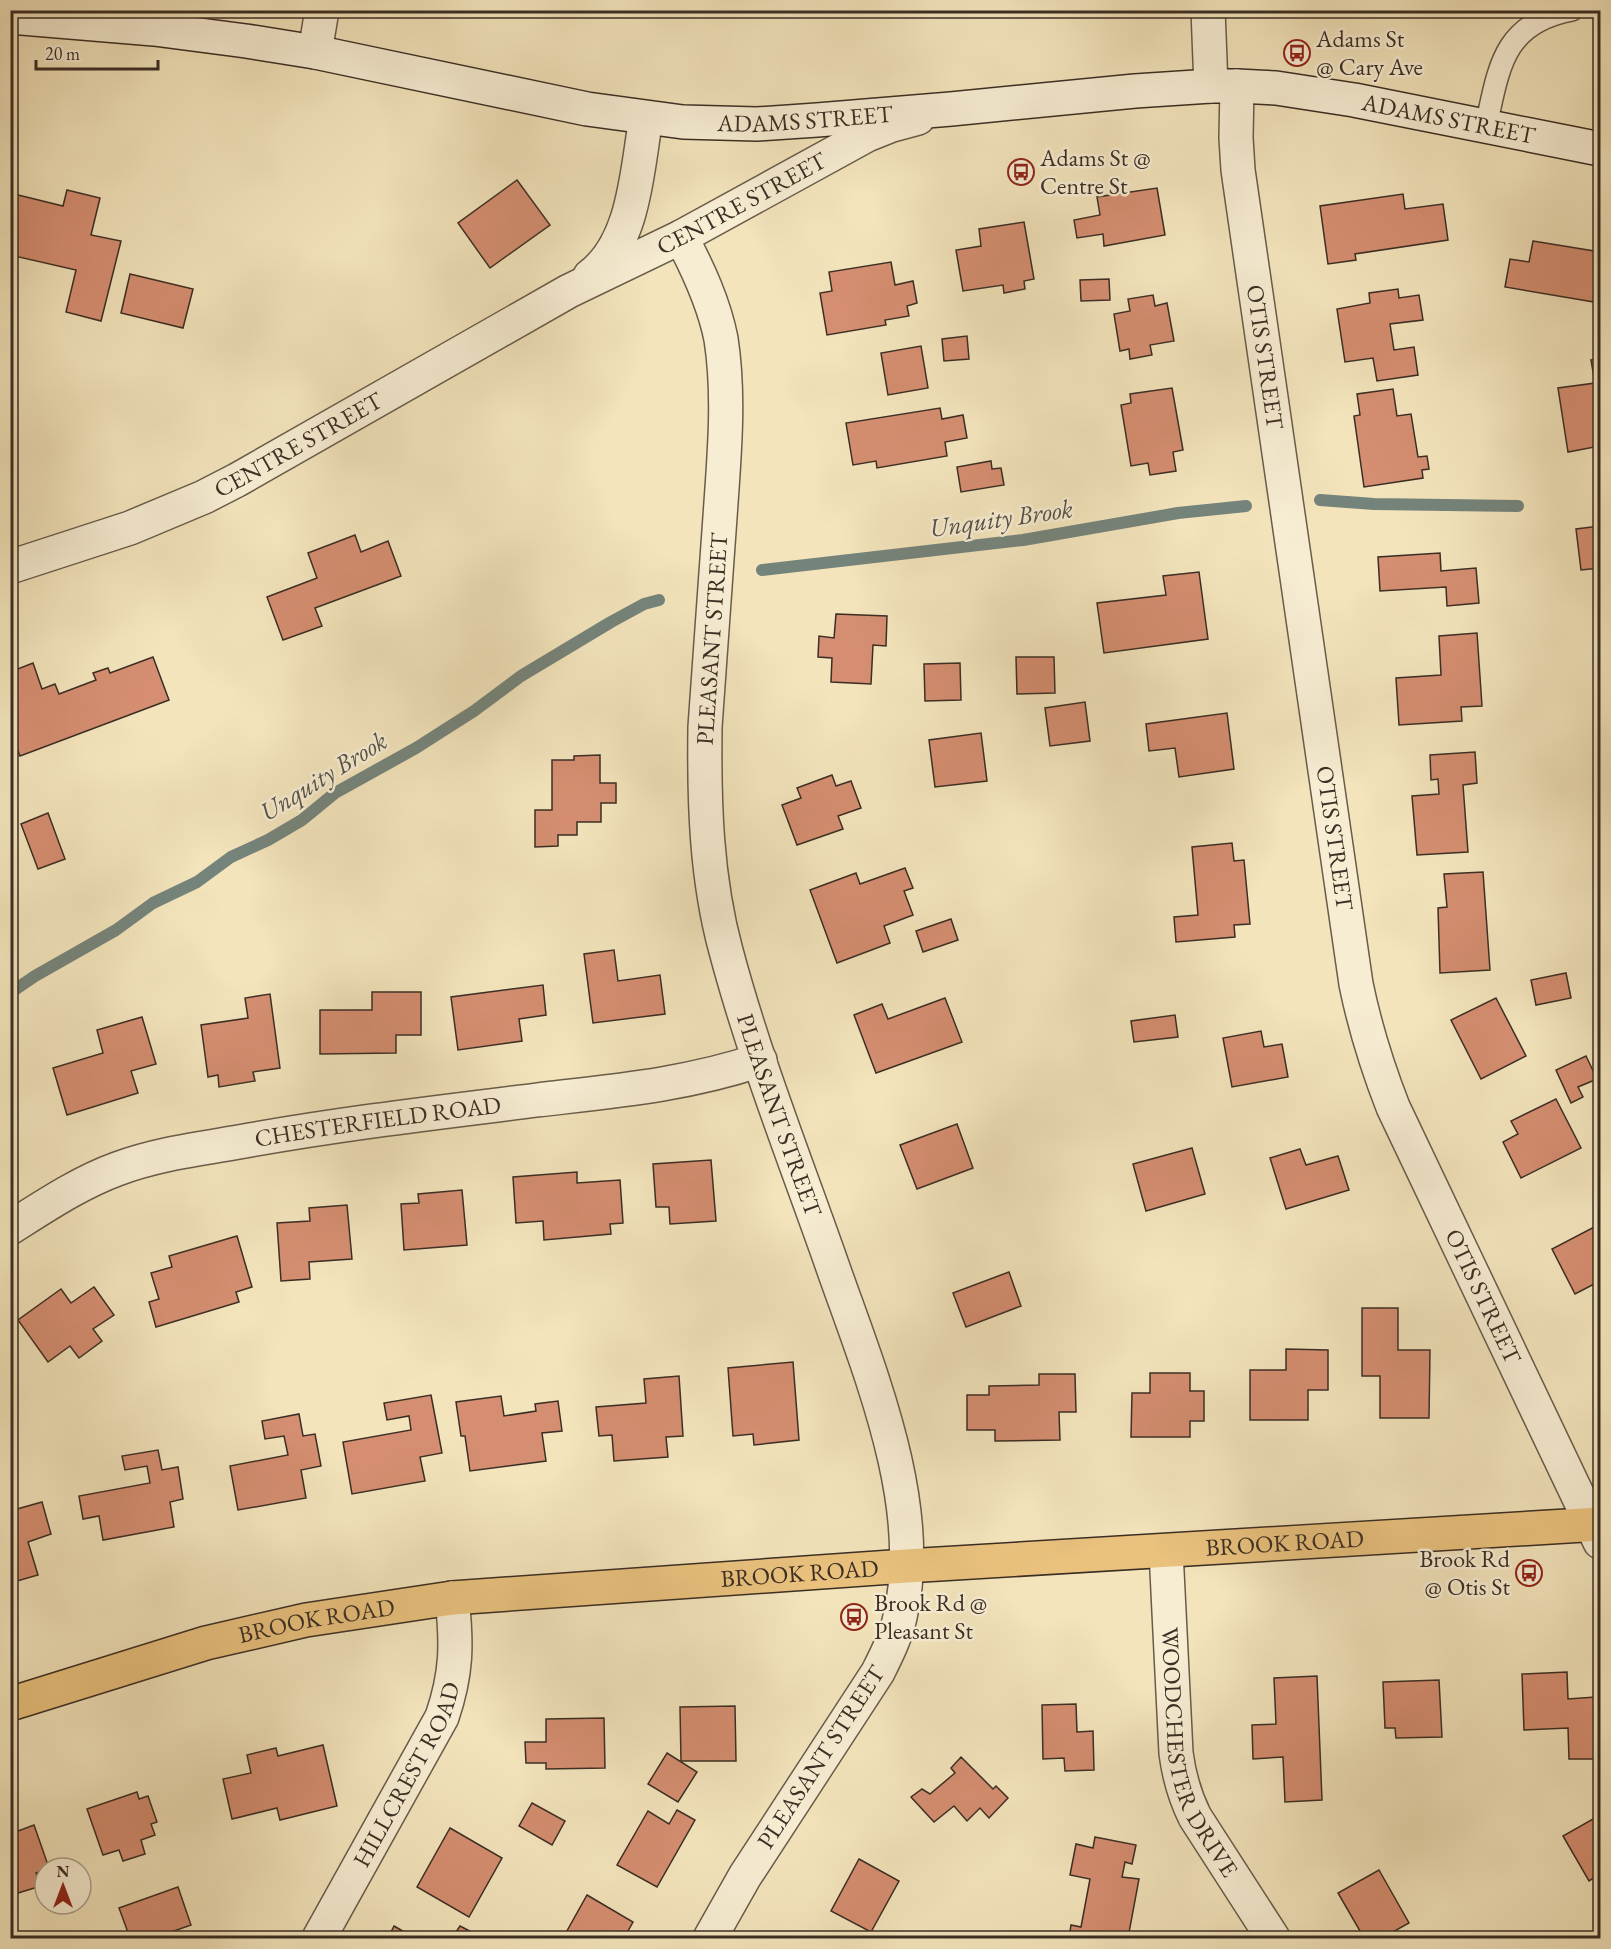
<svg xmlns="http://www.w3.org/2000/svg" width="1611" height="1949" font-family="'EB Garamond',serif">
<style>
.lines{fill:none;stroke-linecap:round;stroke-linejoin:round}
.stream{stroke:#75847b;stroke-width:12}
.building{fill:#d58e71;stroke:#3b2e24;stroke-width:1.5}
.service-casing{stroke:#695c4a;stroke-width:24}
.minor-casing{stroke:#695c4a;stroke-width:36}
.tertiary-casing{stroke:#695c4a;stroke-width:36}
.secondary-casing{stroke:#3b2e24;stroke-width:36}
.primary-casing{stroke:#3b2e24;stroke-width:36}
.service{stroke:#f7edd3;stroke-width:21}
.minor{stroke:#f7edd3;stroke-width:33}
.tertiary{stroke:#f7edd3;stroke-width:33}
.secondary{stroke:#f7edd3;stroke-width:33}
.primary{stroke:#eac27e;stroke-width:33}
.labels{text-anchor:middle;stroke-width:5;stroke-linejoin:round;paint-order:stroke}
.poi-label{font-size:24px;fill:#3b2e24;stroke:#f7edd3;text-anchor:start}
.street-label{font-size:24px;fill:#3b2e24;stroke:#f7edd3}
.water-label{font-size:26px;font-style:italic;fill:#535248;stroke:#f7edd3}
</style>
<rect width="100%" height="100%" fill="#f3e4bc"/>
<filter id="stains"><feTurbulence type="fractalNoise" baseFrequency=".00333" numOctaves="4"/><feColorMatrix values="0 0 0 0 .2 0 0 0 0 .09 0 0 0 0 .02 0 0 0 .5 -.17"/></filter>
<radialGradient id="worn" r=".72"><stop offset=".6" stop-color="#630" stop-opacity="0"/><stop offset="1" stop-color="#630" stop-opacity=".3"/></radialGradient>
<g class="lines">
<g class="stream">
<path d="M1320,500L1374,504L1518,506"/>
<path d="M762,570L1023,540L1178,513L1246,506"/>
<path d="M10,993L35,976L116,930L153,903L197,882L231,857L268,840L302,820L335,793L416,748L474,711L521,676L611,622L644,604L659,600"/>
</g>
</g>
<g class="building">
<path d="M517,180L550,225L490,268L458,223Z"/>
<path d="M1157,188L1165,235L1104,246L1103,234L1077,238L1074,220L1100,215L1097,197Z"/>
<path d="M67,190L100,198L91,235L121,241L101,321L66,312L76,270L10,255V193L63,206Z"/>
<path d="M1403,194L1405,209L1443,204L1448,240L1355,254L1356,260L1328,264L1320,206Z"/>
<path d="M1024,222L1034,279L1024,281L1025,289L1004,293L1003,285L963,291L956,250L981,246L979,229Z"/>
<path d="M1533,241L1600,252V303L1505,287L1510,259L1529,262Z"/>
<path d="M891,262L895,285L913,281L917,303L907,306L909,316L885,320L886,325L827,335L820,293L832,291L829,272Z"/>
<path d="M130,274L193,289L183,328L121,313Z"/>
<path d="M1109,279L1110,300L1081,301L1080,280Z"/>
<path d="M1398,289L1399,298L1419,295L1423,320L1390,324L1394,350L1414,347L1418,375L1377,381L1373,358L1345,362L1337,309L1370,303L1369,293Z"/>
<path d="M1153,295L1155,306L1167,303L1174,341L1150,345L1152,355L1130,359L1129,349L1120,351L1114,314L1130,311L1128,299Z"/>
<path d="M967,336L969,359L944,361L942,339Z"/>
<path d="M921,346L928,388L888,395L881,353Z"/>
<path d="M1600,359V446L1568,452L1558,388L1595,383L1591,360Z"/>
<path d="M1172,388L1183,450L1173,452L1176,471L1150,475L1148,463L1131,466L1121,405L1131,403L1130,394Z"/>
<path d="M1393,389L1397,416L1411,414L1418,457L1427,456L1429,469L1422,470L1423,478L1364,487L1354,416L1360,415L1357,394Z"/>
<path d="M940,408L942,419L963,415L967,438L945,442L947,456L877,468L876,461L853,465L846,423Z"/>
<path d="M991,461L992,469L1001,468L1004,485L961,492L957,467Z"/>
<path d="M1600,526V568L1581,570L1576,529Z"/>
<path d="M355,535L361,552L388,541L401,576L315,608L322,626L283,640L267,597L317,578L308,553Z"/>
<path d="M1440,553L1441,571L1476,568L1479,603L1447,606L1446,587L1380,591L1378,557Z"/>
<path d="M1199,572L1208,639L1104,653L1097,603L1166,595L1163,576Z"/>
<path d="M836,614L887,616L886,646L873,645L871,684L831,682L832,658L818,657L819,636L834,638Z"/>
<path d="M1477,633L1482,706L1461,707L1462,721L1399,725L1396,678L1441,675L1439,636Z"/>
<path d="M153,657L169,700L20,756L10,731V672L33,663L42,689L55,684L59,694L96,680L93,673L108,668L110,673Z"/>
<path d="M1016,657H1054L1055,693L1017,694Z"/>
<path d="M960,663L961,700L925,701L924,664Z"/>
<path d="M1085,702L1090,741L1050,746L1045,708Z"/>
<path d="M1227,713L1234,769L1179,777L1175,748L1149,751L1146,724Z"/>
<path d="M981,733L987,781L935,787L929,740Z"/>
<path d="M1475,752L1477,783L1463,785L1468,852L1417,855L1412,796L1439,794L1438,779L1431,780L1430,755Z"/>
<path d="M600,755V783H616V803H601V822H577V835H558V846L535,847V810H552V760H574V756Z"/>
<path d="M832,775L836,786L851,781L861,808L838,816L843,829L797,845L782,805L801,798L797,788Z"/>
<path d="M48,813L65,859L38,869L21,824Z"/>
<path d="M1232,843L1234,861L1244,860L1250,924L1234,925L1235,937L1176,942L1174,917L1198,915L1192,847Z"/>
<path d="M905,868L913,888L904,891L913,915L884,926L890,943L837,963L810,890L856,873L860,884Z"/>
<path d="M1483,872L1490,970L1440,973L1438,908L1447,907L1444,874Z"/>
<path d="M951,919L958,940L923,952L916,931Z"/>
<path d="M614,950L618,981L660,975L665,1014L593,1023L584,954Z"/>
<path d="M1566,973L1571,998L1536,1005L1531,980Z"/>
<path d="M543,985L546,1015L519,1019L522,1041L458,1050L451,997Z"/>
<path d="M372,992H421V1035H396V1053L320,1054V1010H372Z"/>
<path d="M270,994L280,1068L253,1072L255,1081L219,1087L218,1075L208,1077L201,1025L248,1018L245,998Z"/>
<path d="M945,998L962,1042L876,1073L854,1015L882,1004L888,1019Z"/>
<path d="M1496,998L1526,1056L1481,1079L1451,1020Z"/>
<path d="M1175,1015L1178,1037L1134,1042L1131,1021Z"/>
<path d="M142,1017L156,1064L131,1071L138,1093L67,1115L53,1068L103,1053L97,1030Z"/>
<path d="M1261,1031L1264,1047L1282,1044L1288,1077L1232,1087L1223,1038Z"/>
<path d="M1586,1056L1597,1079L1578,1087L1583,1097L1571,1103L1556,1070Z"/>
<path d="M1556,1099L1581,1148L1521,1178L1503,1142L1518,1134L1511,1121Z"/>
<path d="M957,1124L973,1168L917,1189L900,1145Z"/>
<path d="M1192,1148L1205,1194L1146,1211L1133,1164Z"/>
<path d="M1300,1149L1306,1165L1338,1156L1349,1190L1286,1209L1270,1158Z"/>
<path d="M711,1160L716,1221L670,1224L669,1207H656L653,1164Z"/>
<path d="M577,1172V1183L620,1180L623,1223L610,1224L611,1234L544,1240L543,1221L516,1223L513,1177Z"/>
<path d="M462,1190L467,1245L404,1250L401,1204L419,1203L418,1194Z"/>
<path d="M347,1205L352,1259L309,1262L310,1279L281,1281L277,1223L310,1221L309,1208Z"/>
<path d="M1600,1224V1281L1575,1294L1552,1249Z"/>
<path d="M237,1236L252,1287L236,1292L239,1302L156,1327L149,1302L159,1299L151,1273L172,1267L169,1256Z"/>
<path d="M1009,1272L1021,1306L966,1327L953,1293Z"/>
<path d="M94,1287L114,1315L93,1329L102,1341L79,1358L70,1346L48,1362L18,1320L61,1289L71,1303Z"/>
<path d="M1362,1308H1398V1350H1430L1429,1418H1380V1376H1362Z"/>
<path d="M1286,1349L1328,1350V1390H1308V1420H1250V1370H1286Z"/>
<path d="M793,1362L799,1440L754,1445L753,1434L733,1436L728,1368Z"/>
<path d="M1150,1373H1190V1391H1204V1421H1190V1437H1131L1132,1393H1150Z"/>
<path d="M1039,1374H1075L1076,1412H1059L1060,1440L995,1441V1430H967V1395H989V1386L1039,1385Z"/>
<path d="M679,1376L683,1436L666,1437L668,1457L614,1461L612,1435L599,1436L596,1407L646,1403L644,1379Z"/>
<path d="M431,1395L442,1453L420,1457L425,1481L352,1494L343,1442L411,1430L409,1416L387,1420L384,1403Z"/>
<path d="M501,1396L504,1416L536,1411L535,1404L558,1401L562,1431L542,1433L546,1461L470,1471L465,1436H461L456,1402Z"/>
<path d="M299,1414L303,1436L315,1434L321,1466L301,1470L306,1498L238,1510L230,1466L288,1455L284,1436L265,1439L262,1421Z"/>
<path d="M158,1450L162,1470L178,1467L183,1499L170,1502L174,1527L103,1540L99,1516L83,1519L79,1496L150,1483L147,1466L125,1470L122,1456Z"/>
<path d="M10,1489L17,1509L42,1502L51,1534L28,1542L38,1575L10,1583Z"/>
<path d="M1567,1672L1568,1699L1595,1697L1597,1759H1569L1568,1728L1524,1730L1522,1674Z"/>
<path d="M1317,1676L1322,1800L1285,1802L1283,1757L1253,1759L1252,1725L1276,1724L1274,1678Z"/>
<path d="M1439,1680L1442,1737L1396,1738L1395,1728H1385L1383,1682Z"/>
<path d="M1076,1704L1077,1732L1093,1731L1094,1770L1065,1771L1064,1758L1043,1759L1042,1705Z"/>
<path d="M735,1706L736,1761H681L680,1707Z"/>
<path d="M604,1718L605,1768L546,1769V1763H526L525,1742H546V1719Z"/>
<path d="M323,1745L337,1806L280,1820L277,1808L232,1819L223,1779L251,1773L247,1755L276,1748L278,1756Z"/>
<path d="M667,1753L697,1772L678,1802L648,1784Z"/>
<path d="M961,1757L993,1789L996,1786L1008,1798L989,1818L980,1808L967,1821L954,1806L934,1822L911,1797L922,1789L930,1794L955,1773L951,1768Z"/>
<path d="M137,1792L139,1799L148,1796L157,1822L151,1824L155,1835L141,1840L145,1854L123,1861L119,1850L103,1855L87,1809Z"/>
<path d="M532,1803L565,1821L552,1845L519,1826Z"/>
<path d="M677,1810L695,1820L657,1887L617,1865L648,1811L669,1824Z"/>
<path d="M1600,1815V1874L1589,1881L1563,1836Z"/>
<path d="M34,1825L49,1868H45V1870L36,1873L41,1886L18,1893L15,1886L10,1887V1834Z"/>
<path d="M450,1828L502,1858L469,1917L417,1887Z"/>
<path d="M1095,1837L1136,1845L1132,1864L1125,1862L1122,1877L1139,1879L1128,1938H1069L1071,1925L1081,1927L1090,1879L1070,1875L1076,1844L1093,1848Z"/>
<path d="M859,1859L899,1881L871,1932L831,1911Z"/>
<path d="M1379,1870L1409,1923L1382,1938H1364L1338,1893Z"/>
<path d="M178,1887L191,1925L154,1938H130L119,1908Z"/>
<path d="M587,1895L633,1922L624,1938H563Z"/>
<path d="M394,1926L415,1938H388Z"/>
<path d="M460,1926L483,1938H452Z"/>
</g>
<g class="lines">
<defs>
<path id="service" d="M1486,126C1499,67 1503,23 1572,10"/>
<g id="minor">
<path d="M1208,10L1211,86"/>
<path d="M315,52L322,10"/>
<path id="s1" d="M1237,86L1236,138L1238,170L1356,984C1365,1028 1377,1066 1393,1107L1600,1542"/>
<path id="s2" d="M10,1228C45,1206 79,1183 117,1169C159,1153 206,1148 250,1140C345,1123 441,1112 537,1100C614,1091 686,1085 760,1060"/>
<path id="s3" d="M1166,1551L1176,1753C1179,1776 1184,1795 1195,1817L1273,1938"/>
<path id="s4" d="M319,1938L442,1717C457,1673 457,1644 452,1598"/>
</g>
<g id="tertiary">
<path id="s5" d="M681,237C698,269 714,303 721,339C730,397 724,458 720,517C715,587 710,657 705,727C704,802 706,878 726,951C754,1056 794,1157 830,1259C867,1366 927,1503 900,1617C896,1636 887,1654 878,1672L745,1876L710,1938"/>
<path d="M590,276C635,243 637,169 646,118"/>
<path id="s6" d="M10,567L130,528L204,497L237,480L569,291L681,237L867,135L892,125L918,118"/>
</g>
<g id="secondary">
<path id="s7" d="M10,17L154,29L246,41L315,52L587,109L683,122L757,124L817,120L951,109L1135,91L1211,86H1237L1276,88L1354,100L1600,149"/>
</g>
<g id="primary">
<path id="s8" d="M10,1704L206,1643L306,1620L452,1598L906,1566L1600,1524"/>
</g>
</defs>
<use href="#service" class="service-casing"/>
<use href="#minor" class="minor-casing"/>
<use href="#tertiary" class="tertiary-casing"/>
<use href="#secondary" class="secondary-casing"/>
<use href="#primary" class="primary-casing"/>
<use href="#service" class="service"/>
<use href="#minor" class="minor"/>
<use href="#tertiary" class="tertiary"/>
<use href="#secondary" class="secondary"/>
<use href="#primary" class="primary"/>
</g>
<defs>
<symbol id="bus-ring" viewBox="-11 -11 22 22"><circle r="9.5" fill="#f7edd3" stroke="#8f2418" stroke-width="1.5"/><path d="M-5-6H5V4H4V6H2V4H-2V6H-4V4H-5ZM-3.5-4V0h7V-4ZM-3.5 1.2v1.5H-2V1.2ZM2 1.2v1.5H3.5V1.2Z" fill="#8f2418"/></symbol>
</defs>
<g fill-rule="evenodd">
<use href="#bus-ring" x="1282" y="38" width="30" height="30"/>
<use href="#bus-ring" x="1006" y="157" width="30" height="30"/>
<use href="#bus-ring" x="1514" y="1558" width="30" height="30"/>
<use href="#bus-ring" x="839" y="1602" width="30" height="30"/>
</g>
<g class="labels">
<g class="poi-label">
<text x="1316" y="47">Adams St<tspan x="1316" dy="28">@ Cary Ave</tspan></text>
<text x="1040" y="166">Adams St @<tspan x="1040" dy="28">Centre St</tspan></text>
<text x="1510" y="1567" text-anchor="end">Brook Rd<tspan x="1510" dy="28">@ Otis St</tspan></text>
<text x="874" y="1611">Brook Rd @<tspan x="874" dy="28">Pleasant St</tspan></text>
</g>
<g class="street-label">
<text dy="8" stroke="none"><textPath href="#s7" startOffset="804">ADAMS STREET</textPath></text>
<text dy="8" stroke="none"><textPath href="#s7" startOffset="1452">ADAMS STREET</textPath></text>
<text dy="8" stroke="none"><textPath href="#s6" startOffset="819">CENTRE STREET</textPath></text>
<text dy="8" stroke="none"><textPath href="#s1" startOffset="273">OTIS STREET</textPath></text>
<text dy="8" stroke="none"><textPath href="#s6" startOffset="314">CENTRE STREET</textPath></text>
<text transform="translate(712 639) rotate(-86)" y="8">PLEASANT STREET</text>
<text dy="8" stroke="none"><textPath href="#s1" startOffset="759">OTIS STREET</textPath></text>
<text dy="8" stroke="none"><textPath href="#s5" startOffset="897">PLEASANT STREET</textPath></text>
<text dy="8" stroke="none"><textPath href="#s2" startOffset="388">CHESTERFIELD ROAD</textPath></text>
<text dy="8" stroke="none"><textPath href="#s1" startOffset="1245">OTIS STREET</textPath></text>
<text dy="8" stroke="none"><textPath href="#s8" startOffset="1290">BROOK ROAD</textPath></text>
<text dy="8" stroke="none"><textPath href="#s8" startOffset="804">BROOK ROAD</textPath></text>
<text dy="8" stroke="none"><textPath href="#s8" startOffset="318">BROOK ROAD</textPath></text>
<text dy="8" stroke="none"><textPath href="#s3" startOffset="207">WOODCHESTER DRIVE</textPath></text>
<text transform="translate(821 1757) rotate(-57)" y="8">PLEASANT STREET</text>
<text dy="8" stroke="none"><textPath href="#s4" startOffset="186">HILLCREST ROAD</textPath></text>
</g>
<g class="water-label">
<text transform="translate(1001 518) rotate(-8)" y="9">Unquity Brook</text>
<text transform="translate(323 776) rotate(-32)" y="9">Unquity Brook</text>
</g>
</g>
<rect width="1611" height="1949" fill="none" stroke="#f3e4bc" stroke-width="36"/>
<rect x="12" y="12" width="1587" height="1925" fill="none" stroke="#3b2e24" stroke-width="3"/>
<rect x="18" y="18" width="1575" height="1913" fill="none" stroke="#3b2e24" stroke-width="1.5"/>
<g transform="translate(63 1886)"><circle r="28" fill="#f7edd3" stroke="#aca18d" stroke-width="1.5"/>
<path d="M0-4.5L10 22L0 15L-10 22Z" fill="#8f2418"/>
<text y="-9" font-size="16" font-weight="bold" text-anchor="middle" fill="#3b2e24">N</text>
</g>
<path d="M36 60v9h122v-9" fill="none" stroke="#3b2e24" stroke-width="3"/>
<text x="45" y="60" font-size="18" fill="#3b2e24" stroke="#f7edd3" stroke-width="4.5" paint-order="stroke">20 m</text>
<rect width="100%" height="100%" filter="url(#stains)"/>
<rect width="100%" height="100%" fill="url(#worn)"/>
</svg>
